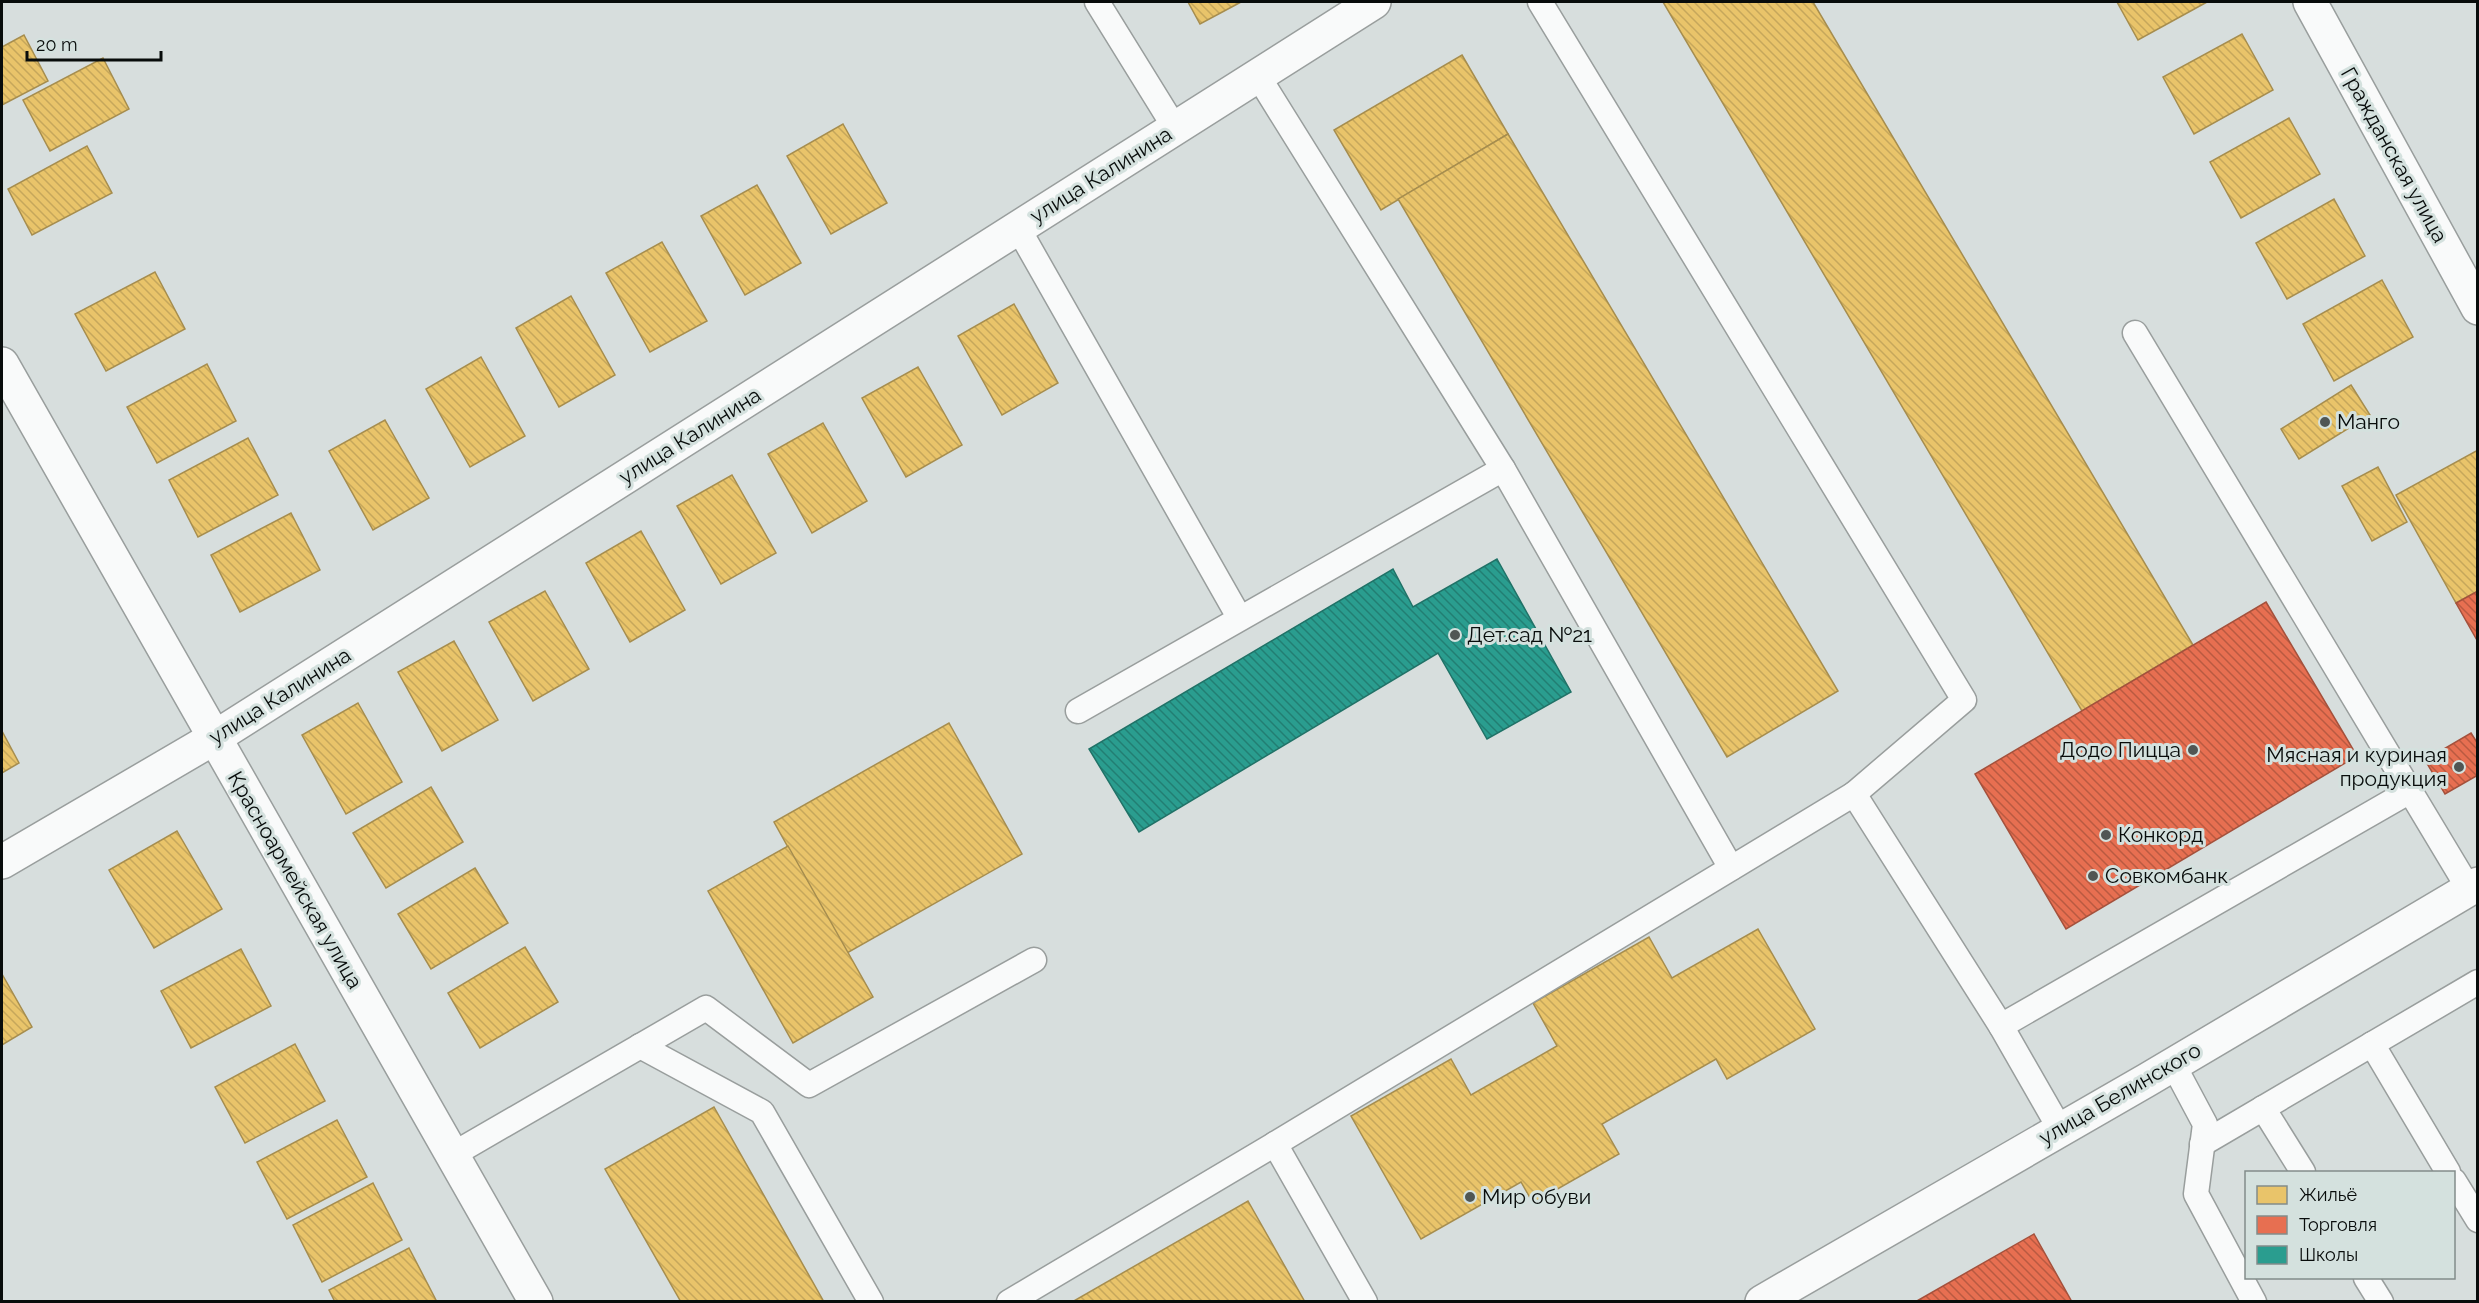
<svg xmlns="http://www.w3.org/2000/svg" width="2479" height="1303" font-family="Raleway,sans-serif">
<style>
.homes{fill:url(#homes-back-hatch);stroke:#a68d4e;stroke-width:1.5}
.shops{fill:url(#shops-back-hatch);stroke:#a4513c;stroke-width:1.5}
.schools{fill:url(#schools-back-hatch);stroke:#207267;stroke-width:1.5}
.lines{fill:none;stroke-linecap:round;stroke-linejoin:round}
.lane-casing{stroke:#999e9d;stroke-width:27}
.street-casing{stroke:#999e9d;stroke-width:36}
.secondary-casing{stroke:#999e9d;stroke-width:36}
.lane{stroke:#f9fafa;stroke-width:24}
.street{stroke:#f9fafa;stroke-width:33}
.secondary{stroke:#f9fafa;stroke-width:33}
.poi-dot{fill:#505654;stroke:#d4e1de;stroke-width:2}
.labels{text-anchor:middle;stroke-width:6;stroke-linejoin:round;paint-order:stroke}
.street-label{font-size:21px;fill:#080c0b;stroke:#d4e1de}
.poi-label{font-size:21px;fill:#080c0b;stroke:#d4e1de;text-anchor:start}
</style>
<defs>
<pattern id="homes-back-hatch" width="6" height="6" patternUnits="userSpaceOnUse" patternTransform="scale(1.5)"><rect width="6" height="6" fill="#e9c46a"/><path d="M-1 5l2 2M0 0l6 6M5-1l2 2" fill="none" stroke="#c6a75b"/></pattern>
<pattern id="shops-back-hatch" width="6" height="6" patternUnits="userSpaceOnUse" patternTransform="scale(1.5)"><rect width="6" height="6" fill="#e76f51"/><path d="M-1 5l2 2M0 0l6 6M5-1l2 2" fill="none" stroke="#b95a41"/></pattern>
<pattern id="schools-back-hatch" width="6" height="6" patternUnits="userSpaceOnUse" patternTransform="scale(1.5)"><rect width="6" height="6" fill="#2a9d8f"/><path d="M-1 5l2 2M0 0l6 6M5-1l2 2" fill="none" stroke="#227e73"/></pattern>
</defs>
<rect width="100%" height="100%" fill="#d7dedd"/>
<g class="homes">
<path d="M1188,2H1241L1200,24Z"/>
<path d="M1663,2H1813L2193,645L2082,711Z"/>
<path d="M2117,2H2207L2138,40Z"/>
<path d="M2242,34L2273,90L2194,134L2163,77Z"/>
<path d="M24,35L48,81L2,105V47Z"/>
<path d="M1462,55L1508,134L1381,210L1334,130Z"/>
<path d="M103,58L129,109L50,151L23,100Z"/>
<path d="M2289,118L2320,174L2241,218L2210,162Z"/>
<path d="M843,124L887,203L831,234L787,156Z"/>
<path d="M1508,134L1838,691L1727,757L1398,199Z"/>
<path d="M87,146L112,193L32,235L8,189Z"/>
<path d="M757,185L801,263L745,295L701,216Z"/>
<path d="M2334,199L2365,256L2287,299L2256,243Z"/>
<path d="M662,242L707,321L650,352L606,273Z"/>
<path d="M155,272L185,329L106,371L75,314Z"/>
<path d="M2382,280L2413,337L2334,381L2303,324Z"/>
<path d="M571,296L615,375L559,407L516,328Z"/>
<path d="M1014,304L1058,383L1002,415L958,336Z"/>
<path d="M481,357L525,436L470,467L426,389Z"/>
<path d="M207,364L236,421L157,463L127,407Z"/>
<path d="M918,367L962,445L906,477L862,398Z"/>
<path d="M2351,385L2370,415L2299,459L2281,429Z"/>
<path d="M385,420L429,498L373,530L329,451Z"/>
<path d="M823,423L867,501L812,533L768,454Z"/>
<path d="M248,438L278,495L198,537L169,480Z"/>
<path d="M2478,450V591L2456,603L2396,495Z"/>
<path d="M2378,467L2407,522L2372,541L2342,486Z"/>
<path d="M732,475L776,553L721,584L677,506Z"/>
<path d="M291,513L320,570L240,612L211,555Z"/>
<path d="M641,531L685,610L630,642L586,563Z"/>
<path d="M545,591L589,669L533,701L489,622Z"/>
<path d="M454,641L498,720L442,751L398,672Z"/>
<path d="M358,703L402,782L346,814L302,735Z"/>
<path d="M949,723L1022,854L847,953L774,822Z"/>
<path d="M2,731L19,763L2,773Z"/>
<path d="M431,787L463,842L386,888L353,833Z"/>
<path d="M177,831L222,909L154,948L109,870Z"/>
<path d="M788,846L873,997L793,1043L708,891Z"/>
<path d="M475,868L508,923L431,969L398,914Z"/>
<path d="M1758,929L1815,1029L1727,1079L1716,1059L1602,1124L1619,1154L1533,1203L1521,1182L1421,1239L1351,1116L1451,1059L1471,1095L1557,1046L1533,1003L1649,937L1672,978Z"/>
<path d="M525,947L558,1002L480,1048L448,993Z"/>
<path d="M241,949L271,1006L191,1048L161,991Z"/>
<path d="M2,974L32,1027L2,1045Z"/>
<path d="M295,1044L325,1101L245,1143L215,1087Z"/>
<path d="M714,1107L824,1302H681L605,1169Z"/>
<path d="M337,1120L367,1177L287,1219L257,1162Z"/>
<path d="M373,1183L402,1240L322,1282L293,1225Z"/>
<path d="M1248,1201L1305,1302H1072Z"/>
<path d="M409,1248L437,1302H335L329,1290Z"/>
</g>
<g class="shops">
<path d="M2478,591V642L2456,603Z"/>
<path d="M2266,602L2357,756L2066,929L1975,774Z"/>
<path d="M2471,733L2478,744V775L2445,794L2425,760Z"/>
<path d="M2034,1234L2072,1302H1915Z"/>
</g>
<path class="schools" d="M1497,559L1571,692L1487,739L1438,653L1139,832L1089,749L1393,569L1413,607Z"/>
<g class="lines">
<defs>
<g id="lane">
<path d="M1097,2L1175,128"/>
<path d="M1258,76L1503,469"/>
<path d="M1018,228L1239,617"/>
<path d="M2135,333L2469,889"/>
<path d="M1078,711L1503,469L1731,868"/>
<path d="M1854,794L2001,1026L2060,1129"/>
<path d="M2001,1026L2410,791"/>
<path d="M2372,1044L2448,1172"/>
<path d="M640,1046L762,1112L871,1302"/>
<path d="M2173,1064L2205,1124L2196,1194L2254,1302"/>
<path d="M2263,1108L2303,1172"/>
<path d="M1275,1144L1365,1302"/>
<path d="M2202,1144L2478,982"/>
<path d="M452,1155L706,1008L809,1085L1034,960"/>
<path d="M2454,1181L2478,1220"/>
<path d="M2366,1278L2381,1302"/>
<path d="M1009,1302L1275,1144L1854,794L1964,700L1540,2"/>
</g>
<g id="street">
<path d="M2310,2L2478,308"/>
<path d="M2,364L536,1302"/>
<path d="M2,862L214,738L1374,2"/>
</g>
<path id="secondary" d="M1762,1302L2147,1080L2478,884"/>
</defs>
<use href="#lane" class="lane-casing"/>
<use href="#street" class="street-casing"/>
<use href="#secondary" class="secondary-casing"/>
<use href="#lane" class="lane"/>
<use href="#street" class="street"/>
<use href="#secondary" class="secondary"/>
</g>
<g class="poi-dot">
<circle cx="2325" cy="422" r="6"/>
<circle cx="1455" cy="635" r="6"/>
<circle cx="2193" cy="750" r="6"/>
<circle cx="2459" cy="767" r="6"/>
<circle cx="2106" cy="835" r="6"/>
<circle cx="2093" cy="876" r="6"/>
<circle cx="1470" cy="1197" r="6"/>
</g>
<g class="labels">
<g class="street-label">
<text transform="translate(2394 155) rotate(61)" y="7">Гражданская улица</text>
<text transform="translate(1101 175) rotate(-32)" y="7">улица Калинина</text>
<text transform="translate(690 436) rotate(-32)" y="7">улица Калинина</text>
<text transform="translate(280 696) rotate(-32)" y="7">улица Калинина</text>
<text transform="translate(295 880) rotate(60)" y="7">Красноармейская улица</text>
<text transform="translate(2120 1094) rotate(-30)" y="7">улица Белинского</text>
</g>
<g class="poi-label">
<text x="2337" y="429">Манго</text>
<text x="1467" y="642">Дет.сад №21</text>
<text x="2181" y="757" text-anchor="end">Додо Пицца</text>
<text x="2447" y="762" text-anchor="end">Мясная и куриная<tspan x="2447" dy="24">продукция</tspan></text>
<text x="2118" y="842">Конкорд</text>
<text x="2105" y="883">Совкомбанк</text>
<text x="1482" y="1204">Мир обуви</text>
</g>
</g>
<rect width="2479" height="1303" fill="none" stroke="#080c0b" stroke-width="6"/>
<rect x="2245" y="1171" width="210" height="108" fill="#d4e1de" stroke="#828c8a" stroke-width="1.5"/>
<rect x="2257" y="1186" width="30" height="18" fill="#e9c46a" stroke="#828c8a" stroke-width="1.5"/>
<text x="2299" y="1201" font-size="18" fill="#080c0b">Жильё</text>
<rect x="2257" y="1216" width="30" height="18" fill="#e76f51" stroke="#828c8a" stroke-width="1.5"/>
<text x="2299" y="1231" font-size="18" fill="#080c0b">Торговля</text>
<rect x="2257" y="1246" width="30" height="18" fill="#2a9d8f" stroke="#828c8a" stroke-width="1.5"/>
<text x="2299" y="1261" font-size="18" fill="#080c0b">Школы</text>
<path d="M27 51v9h134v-9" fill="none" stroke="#080c0b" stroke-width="3"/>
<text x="36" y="51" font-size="18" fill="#080c0b" stroke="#d4e1de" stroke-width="4.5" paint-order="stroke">20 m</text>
</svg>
